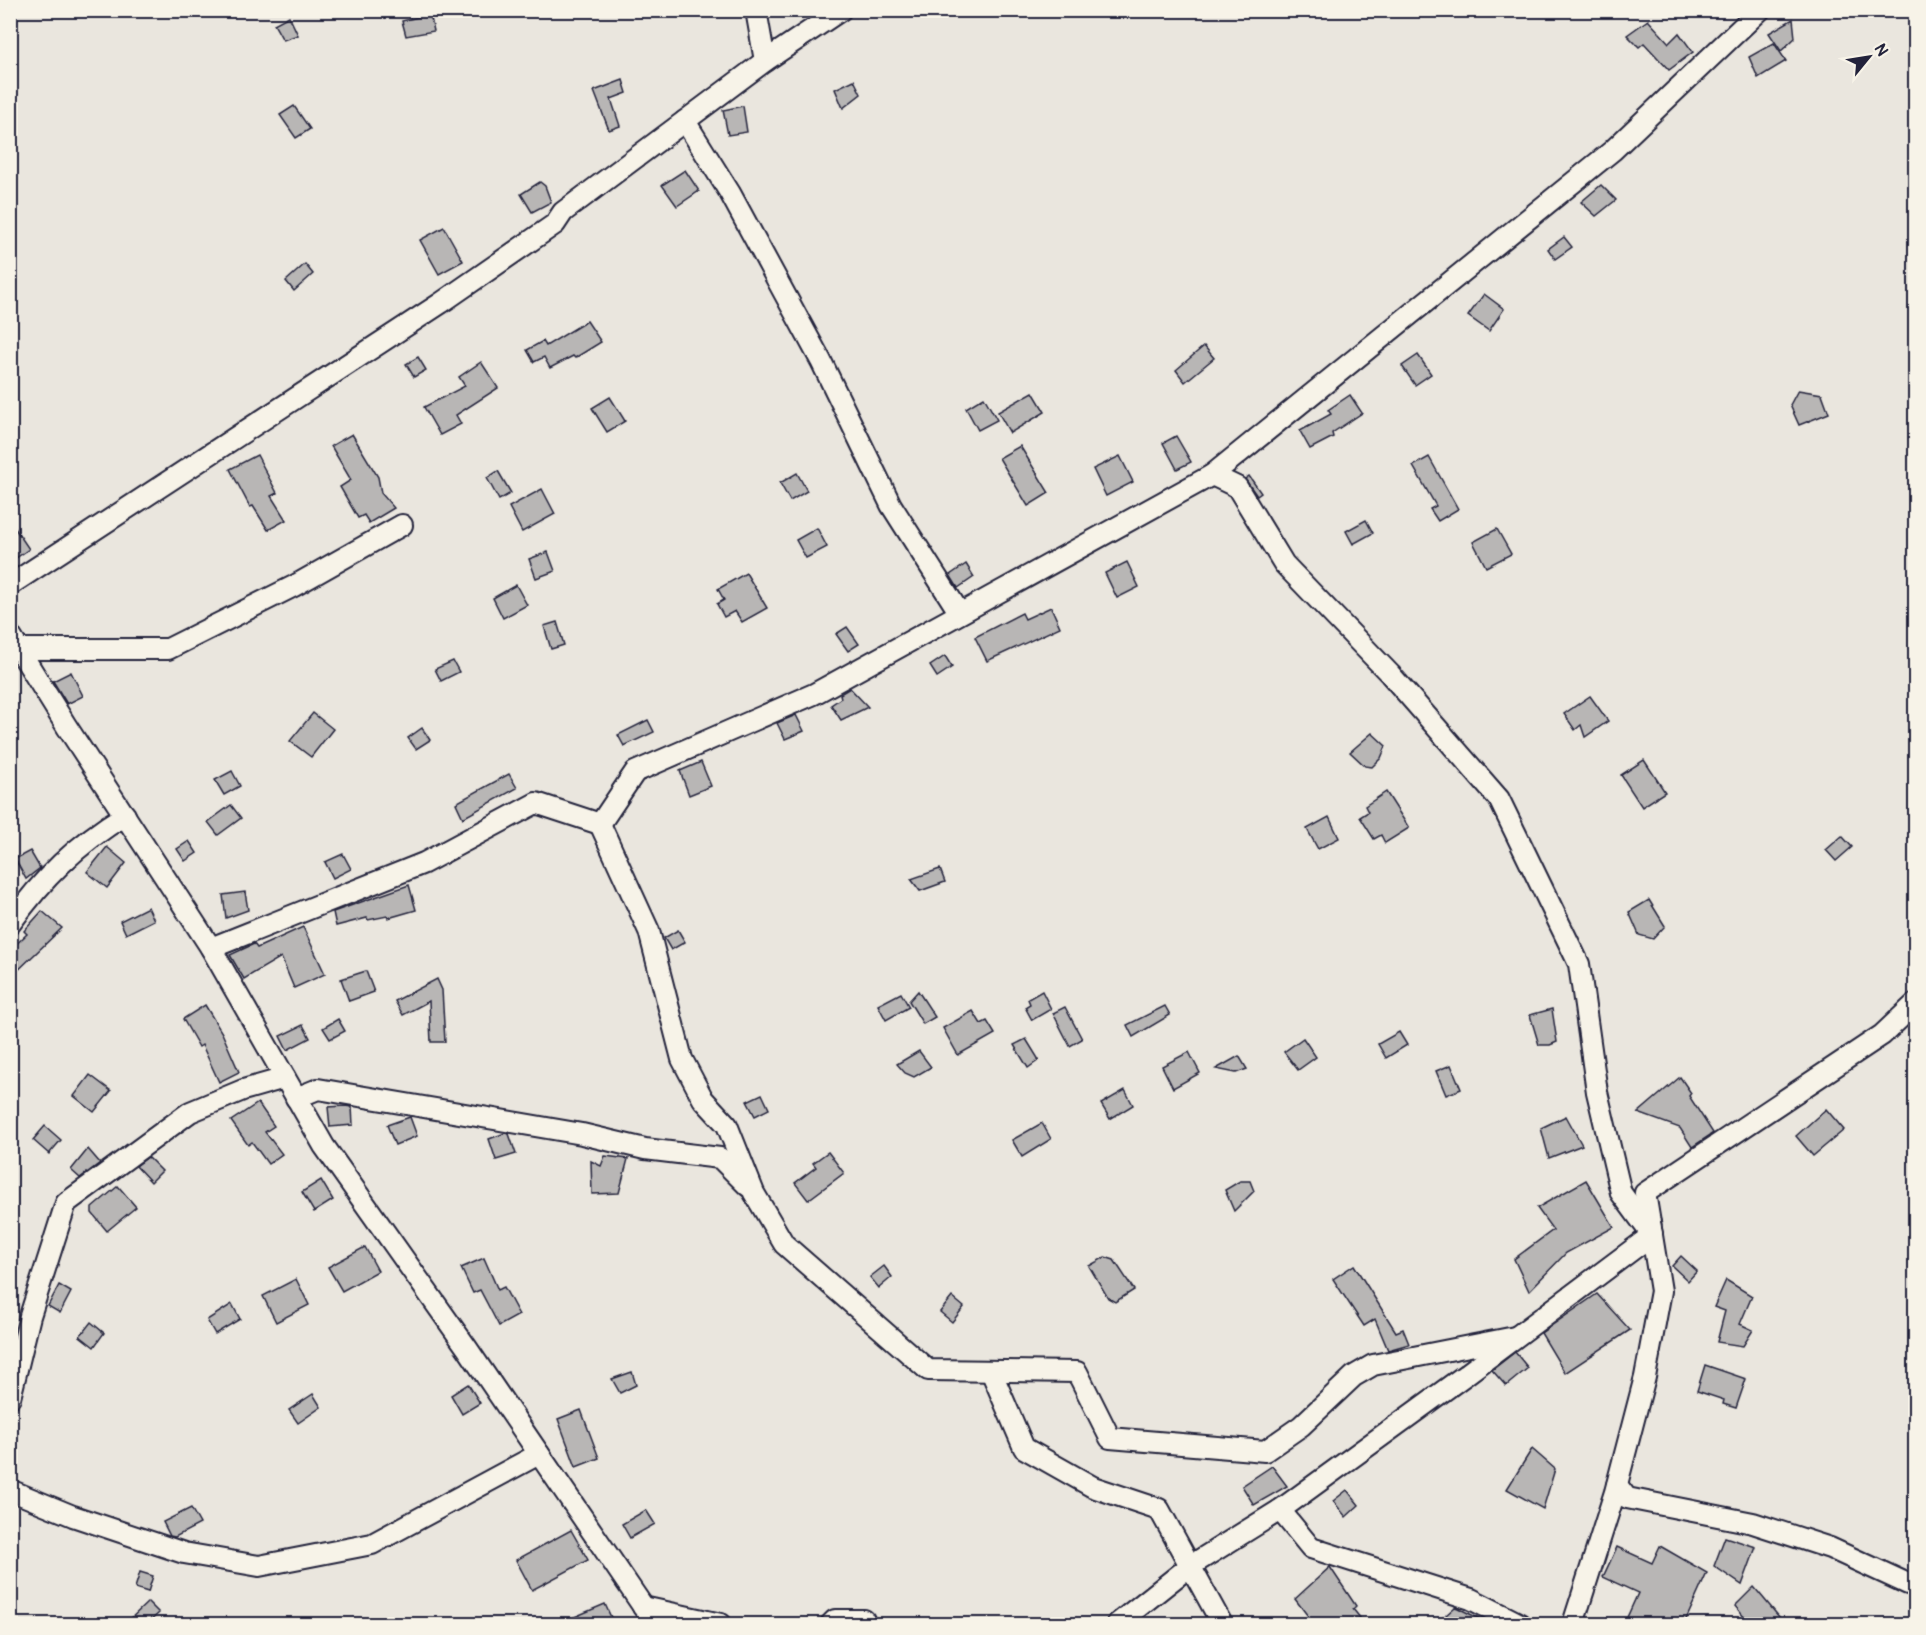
<svg xmlns="http://www.w3.org/2000/svg" width="1926" height="1635" font-family="Pangolin,sans-serif">
<style>
.building{fill:#b8b6b5;stroke:#22223b;stroke-width:1.5}
.lines{fill:none;stroke-linecap:round;stroke-linejoin:round}
.minor-casing{stroke:#22223b;stroke-width:24}
.minor{stroke:#f7f3e8;stroke-width:20}
</style>
<rect width="100%" height="100%" fill="#eae6de"/>
<filter id="ink" filterUnits="userSpaceOnUse"><feTurbulence type="fractalNoise" baseFrequency=".0167" numOctaves="2"/><feDisplacementMap in="SourceGraphic" scale="12" xChannelSelector="R" yChannelSelector="G"/><feConvolveMatrix kernelMatrix="1 2 1 2 8 2 1 2 1" color-interpolation-filters="sRGB"/></filter>
<g filter="url(#ink)">
<g class="building">
<path d="M430,14L434,31L406,36L402,21Z"/>
<path d="M289,16L298,35L283,40L274,24Z"/>
<path d="M1793,19L1795,38L1781,51L1769,33Z"/>
<path d="M1648,20L1669,43L1679,33L1693,52L1669,70L1644,43L1639,47L1627,35Z"/>
<path d="M1774,43L1786,61L1758,78L1749,57Z"/>
<path d="M623,80L627,93L611,99L620,126L609,130L594,91Z"/>
<path d="M854,80L861,94L843,108L835,89Z"/>
<path d="M294,106L310,129L296,138L280,115Z"/>
<path d="M743,106L747,132L728,135L723,110Z"/>
<path d="M685,170L699,191L677,206L662,185Z"/>
<path d="M540,182L545,186L551,202L532,212L521,194Z"/>
<path d="M1601,185L1616,200L1596,216L1581,202Z"/>
<path d="M444,227L463,261L439,274L420,240Z"/>
<path d="M1564,237L1572,247L1555,259L1548,249Z"/>
<path d="M305,264L313,274L294,291L286,281Z"/>
<path d="M1484,294L1504,309L1489,331L1468,316Z"/>
<path d="M587,321L601,342L575,358L573,356L550,368L544,357L534,362L527,350L543,341L546,346Z"/>
<path d="M1204,346L1214,358L1185,382L1176,370Z"/>
<path d="M1418,355L1431,374L1415,385L1402,366Z"/>
<path d="M418,357L426,370L414,377L406,364Z"/>
<path d="M481,362L498,388L456,415L461,424L440,435L424,407L465,386L459,377Z"/>
<path d="M1798,390L1822,394L1829,413L1799,425L1790,405Z"/>
<path d="M1033,392L1045,412L1010,433L998,412Z"/>
<path d="M1350,395L1362,413L1332,433L1333,437L1310,449L1300,431L1331,414L1328,410Z"/>
<path d="M610,397L625,421L607,432L592,408Z"/>
<path d="M984,397L997,420L978,430L966,408Z"/>
<path d="M352,434L378,477L381,493L394,508L369,523L364,515L358,518L340,487L351,480L331,446Z"/>
<path d="M1176,436L1191,462L1177,469L1163,443Z"/>
<path d="M1020,446L1049,493L1028,506L999,458Z"/>
<path d="M257,455L277,493L271,496L286,520L268,530L253,506L250,507L230,469Z"/>
<path d="M1120,456L1133,482L1106,496L1093,469Z"/>
<path d="M1429,457L1458,509L1438,521L1430,509L1436,506L1413,466Z"/>
<path d="M498,471L511,493L499,500L487,478Z"/>
<path d="M797,473L807,491L790,501L780,483Z"/>
<path d="M1249,476L1261,493L1257,496L1245,479Z"/>
<path d="M542,489L555,514L522,532L509,507Z"/>
<path d="M1366,520L1373,533L1353,544L1346,531Z"/>
<path d="M10,521L29,549L16,558L10,550Z"/>
<path d="M817,528L827,547L806,558L796,540Z"/>
<path d="M1497,529L1511,554L1486,567L1473,542Z"/>
<path d="M548,552L555,571L536,578L529,559Z"/>
<path d="M1127,562L1139,587L1117,598L1105,573Z"/>
<path d="M966,564L974,577L958,588L950,575Z"/>
<path d="M746,573L767,608L742,622L735,611L724,617L717,604L724,600L718,589Z"/>
<path d="M516,585L527,605L503,618L493,598Z"/>
<path d="M1051,607L1060,627L987,661L975,637L1022,613L1025,619Z"/>
<path d="M557,622L564,645L551,649L544,626Z"/>
<path d="M847,627L859,644L848,651L836,634Z"/>
<path d="M945,656L952,667L937,677L930,666Z"/>
<path d="M453,661L459,672L441,681L435,669Z"/>
<path d="M71,672L83,696L67,704L53,681Z"/>
<path d="M850,688L868,707L841,720L831,705L841,698L840,694Z"/>
<path d="M1590,696L1608,721L1585,737L1581,725L1575,730L1564,714Z"/>
<path d="M313,713L333,729L311,757L290,741Z"/>
<path d="M796,715L804,731L785,739L777,723Z"/>
<path d="M648,720L654,732L624,746L618,735Z"/>
<path d="M422,728L430,740L416,749L408,738Z"/>
<path d="M1372,733L1386,746L1381,758L1372,767L1365,766L1350,752Z"/>
<path d="M1644,760L1665,792L1642,807L1621,775Z"/>
<path d="M701,762L711,786L689,795L680,771Z"/>
<path d="M232,771L240,786L224,795L215,780Z"/>
<path d="M509,774L517,788L463,818L456,803Z"/>
<path d="M1386,792L1409,828L1385,843L1381,835L1374,839L1360,817L1368,812L1365,806Z"/>
<path d="M231,805L241,818L218,835L208,822Z"/>
<path d="M1329,817L1339,838L1318,849L1307,829Z"/>
<path d="M1842,836L1852,847L1836,861L1826,850Z"/>
<path d="M189,841L197,853L185,861L177,849Z"/>
<path d="M107,847L126,863L107,888L87,872Z"/>
<path d="M30,851L40,868L26,879L15,859Z"/>
<path d="M343,854L351,869L333,878L325,862Z"/>
<path d="M940,869L945,882L920,891L911,879Z"/>
<path d="M409,885L416,910L388,918L387,916L368,920L367,918L336,926L333,912Z"/>
<path d="M245,892L248,910L226,918L223,895Z"/>
<path d="M1649,900L1665,926L1653,939L1639,935L1629,912Z"/>
<path d="M148,907L154,920L126,934L120,921Z"/>
<path d="M42,911L62,928L10,978V950L27,934L24,931Z"/>
<path d="M303,927L325,974L294,988L281,957L244,979L230,955L254,944L257,948Z"/>
<path d="M678,930L685,942L671,950L664,938Z"/>
<path d="M366,971L374,992L349,1001L341,979Z"/>
<path d="M437,979L442,990L445,1042H431L429,1001L403,1015L395,1001Z"/>
<path d="M918,991L935,1017L923,1024L909,1001Z"/>
<path d="M1042,991L1051,1009L1032,1020L1025,1007L1030,1004L1028,999Z"/>
<path d="M901,993L909,1007L886,1020L878,1005Z"/>
<path d="M205,1005L222,1033L239,1072L219,1082L202,1045L199,1047L183,1019Z"/>
<path d="M1165,1006L1170,1015L1133,1037L1127,1025Z"/>
<path d="M1065,1007L1082,1039L1070,1046L1053,1013Z"/>
<path d="M1552,1009L1557,1042L1550,1045H1539L1530,1015Z"/>
<path d="M973,1011L981,1024L987,1021L995,1034L958,1055L943,1028Z"/>
<path d="M338,1019L345,1031L330,1039L323,1028Z"/>
<path d="M303,1025L310,1038L287,1050L280,1036Z"/>
<path d="M1399,1032L1407,1045L1386,1058L1378,1044Z"/>
<path d="M1303,1038L1316,1057L1298,1070L1284,1052Z"/>
<path d="M1026,1039L1039,1060L1028,1068L1014,1045Z"/>
<path d="M919,1051L931,1067L914,1077L905,1073L897,1064Z"/>
<path d="M1189,1052L1200,1073L1173,1088L1162,1066Z"/>
<path d="M1239,1056L1247,1069L1236,1073L1216,1069Z"/>
<path d="M1451,1065L1461,1089L1446,1095L1436,1071Z"/>
<path d="M90,1075L111,1091L94,1112L74,1096Z"/>
<path d="M1680,1077L1691,1093L1689,1096L1713,1133L1692,1147L1680,1128L1638,1113Z"/>
<path d="M1125,1090L1133,1105L1110,1119L1101,1104Z"/>
<path d="M762,1094L769,1109L755,1116L747,1101Z"/>
<path d="M258,1103L274,1126L265,1132L282,1154L268,1164L252,1142L248,1145L231,1121Z"/>
<path d="M345,1106L352,1107L353,1125L330,1127L328,1107Z"/>
<path d="M1826,1109L1844,1130L1813,1156L1796,1136Z"/>
<path d="M1566,1116L1582,1145L1549,1158L1541,1128Z"/>
<path d="M410,1117L417,1136L395,1145L387,1125Z"/>
<path d="M1042,1123L1051,1139L1022,1157L1012,1140Z"/>
<path d="M45,1126L61,1140L49,1154L33,1140Z"/>
<path d="M505,1133L509,1134L516,1154L496,1160L489,1139Z"/>
<path d="M88,1149L100,1163L80,1178L71,1170Z"/>
<path d="M828,1152L844,1173L808,1200L795,1183L816,1167L813,1163Z"/>
<path d="M605,1156L628,1159L619,1193L592,1194L591,1161L601,1166Z"/>
<path d="M148,1157L162,1171L151,1182L136,1166Z"/>
<path d="M321,1180L333,1200L314,1212L302,1192Z"/>
<path d="M1586,1180L1614,1227L1566,1253L1529,1291L1514,1259L1553,1230L1537,1208Z"/>
<path d="M1240,1181H1250L1254,1191L1234,1211L1225,1190Z"/>
<path d="M118,1186L136,1207L107,1231L92,1213V1208Z"/>
<path d="M365,1247L378,1271L342,1291L328,1267Z"/>
<path d="M1681,1256L1697,1271L1688,1281L1672,1266Z"/>
<path d="M1105,1257L1114,1260L1134,1290L1115,1302L1108,1298L1089,1266Z"/>
<path d="M484,1258L498,1290L504,1287L519,1315L499,1326L480,1290L473,1293L461,1268Z"/>
<path d="M1354,1265L1396,1332L1403,1329L1409,1344L1388,1350L1375,1319L1364,1326L1333,1279Z"/>
<path d="M884,1266L892,1277L879,1288L870,1277Z"/>
<path d="M296,1279L309,1305L276,1322L263,1296Z"/>
<path d="M1726,1280L1752,1296L1740,1324L1753,1330L1743,1346L1717,1342L1725,1311L1714,1307Z"/>
<path d="M59,1285L71,1292L60,1313L48,1306Z"/>
<path d="M1597,1294L1630,1330L1565,1373L1541,1333Z"/>
<path d="M952,1297L964,1307L952,1322L940,1312Z"/>
<path d="M232,1304L240,1319L215,1334L207,1320Z"/>
<path d="M91,1322L104,1333L94,1347L80,1336Z"/>
<path d="M1515,1352L1528,1368L1506,1386L1492,1370Z"/>
<path d="M1705,1365L1746,1379L1736,1408L1723,1404L1724,1400L1697,1391Z"/>
<path d="M632,1372L636,1385L620,1393L612,1379Z"/>
<path d="M468,1384L480,1403L462,1414L451,1395Z"/>
<path d="M313,1394L321,1407L298,1423L289,1410Z"/>
<path d="M581,1410L599,1458L576,1467L558,1419Z"/>
<path d="M1532,1449L1555,1469L1543,1509L1507,1489Z"/>
<path d="M1272,1466L1287,1486L1254,1505L1242,1486Z"/>
<path d="M1347,1490L1359,1505L1346,1517L1333,1501Z"/>
<path d="M191,1508L200,1524L175,1537L170,1536L163,1522Z"/>
<path d="M646,1510L655,1524L630,1538L622,1524Z"/>
<path d="M571,1530L588,1560L532,1590L516,1560Z"/>
<path d="M1725,1537L1756,1547L1742,1585L1714,1566Z"/>
<path d="M1660,1546L1707,1573L1684,1624H1624L1638,1593L1603,1577L1617,1547L1652,1563Z"/>
<path d="M1330,1567L1356,1606L1353,1609L1365,1624H1314L1295,1599Z"/>
<path d="M140,1572L153,1576L148,1592L135,1588Z"/>
<path d="M1754,1587L1780,1618L1774,1624H1750L1735,1606Z"/>
<path d="M148,1602L159,1613L147,1624H125Z"/>
<path d="M605,1604L614,1624H558Z"/>
<path d="M1455,1607L1458,1608L1490,1624H1436Z"/>
</g>
<g class="lines">
<defs>
<g id="minor">
<path d="M756,10L765,61"/>
<path d="M685,121L730,193L821,361L891,505L959,612"/>
<path d="M10,585L441,303L555,224L563,212L765,61L841,10"/>
<path d="M10,635L67,727L211,948L324,1146L467,1348L655,1624"/>
<path d="M19,649H168L294,586L402,525"/>
<path d="M600,824L649,931L682,1059L703,1099L727,1125L754,1193L784,1244L928,1370L1077,1372L1110,1438L1265,1451L1301,1426L1354,1376L1373,1365L1515,1337"/>
<path d="M10,924C43,878 76,845 125,815"/>
<path d="M211,948L424,863L536,803L600,824L635,772L814,694L1212,475"/>
<path d="M296,1098L318,1089L582,1134L645,1149L720,1158L748,1186"/>
<path d="M1652,1235L1621,1193L1597,1092L1579,964L1499,799L1390,674L1284,564L1237,487L1212,475L1612,151L1760,10"/>
<path d="M991,1371L1024,1448L1093,1487L1159,1509L1222,1624"/>
<path d="M10,1398L30,1316L66,1203L190,1112L243,1090L285,1078"/>
<path d="M1617,1485L1627,1498L1753,1523L1830,1548L1908,1584L1916,1582"/>
<path d="M10,1490L73,1516L184,1553L259,1566L372,1544L539,1454"/>
<path d="M1280,1510L1311,1548L1471,1599L1520,1624"/>
<path d="M643,1607L721,1624"/>
<path d="M831,1624L835,1620H864"/>
<path d="M1117,1624L1190,1566L1280,1510L1464,1376L1652,1235L1645,1193L1882,1035L1916,1003"/>
<path d="M1573,1624L1615,1492L1645,1377L1661,1291L1650,1223"/>
</g>
</defs>
<use href="#minor" class="minor-casing"/>
<use href="#minor" class="minor"/>
</g>
</g>
<rect width="1926" height="1635" fill="none" stroke="#f7f3e8" stroke-width="36"/>
<rect x="18" y="18" width="1890" height="1599" fill="none" stroke="#22223b" stroke-width="2" filter="url(#ink)"/>
<g transform="translate(1869 57) rotate(60)" stroke="#f7f3e8" stroke-width="4.5" paint-order="stroke">
<path d="M0-4.5L10 22L0 15L-10 22Z" fill="#22223b"/>
<text y="-9" font-size="16" font-weight="bold" text-anchor="middle" fill="#22223b">N</text>
</g>
</svg>
